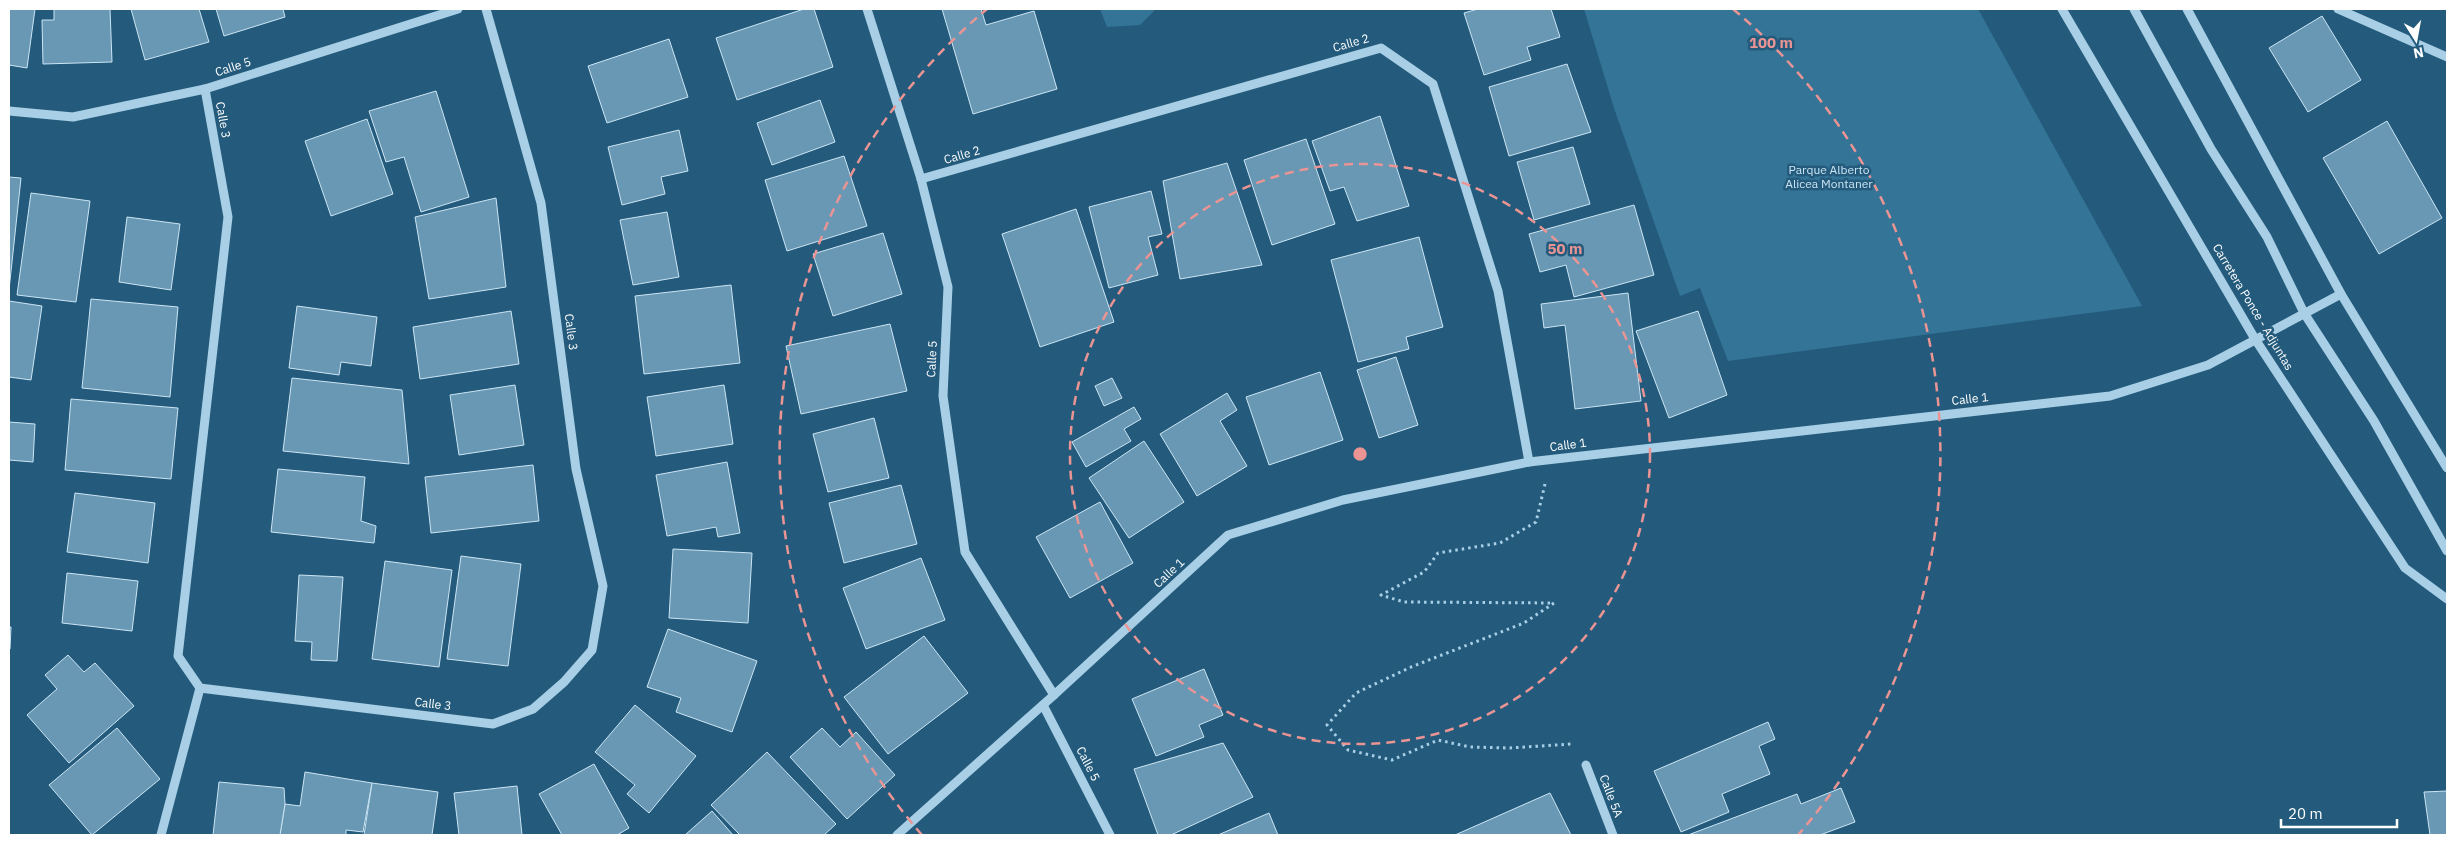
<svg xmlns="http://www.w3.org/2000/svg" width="2456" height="844" font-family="'IBM Plex Sans',sans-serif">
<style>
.green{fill:#347497}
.building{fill:#6998b4;stroke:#cbe5f4}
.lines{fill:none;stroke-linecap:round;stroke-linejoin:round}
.path{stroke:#a8cfe5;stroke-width:3;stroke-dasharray:2.5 4;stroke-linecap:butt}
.minor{stroke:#a8cfe5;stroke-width:9}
.ring{fill:none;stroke:#ea9494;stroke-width:2.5;stroke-dasharray:9 6}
.labels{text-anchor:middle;stroke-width:5;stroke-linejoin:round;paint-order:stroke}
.street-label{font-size:12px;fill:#fff;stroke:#245b7c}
.park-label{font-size:12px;fill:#cbe5f4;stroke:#245b7c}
.centre{fill:#ea9494;stroke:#245b7c;stroke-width:2.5}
.ring-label{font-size:15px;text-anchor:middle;font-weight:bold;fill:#ea9494;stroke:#245b7c;stroke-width:5;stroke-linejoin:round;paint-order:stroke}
</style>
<rect width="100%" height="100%" fill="#245b7c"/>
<g class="green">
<path d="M1100,9H1156L1140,25L1107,27Z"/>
<path d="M1584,9H1978L2142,306L1728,361L1700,288L1680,296L1614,108Z"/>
</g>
<g class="building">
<path d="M9,9H35L27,68L9,65Z"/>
<path d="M54,9H110L112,62L43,64L42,20H54Z"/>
<path d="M131,9H199L209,42L145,60Z"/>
<path d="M216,9H283L285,17L224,36Z"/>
<path d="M804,9H814L833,67L737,100L716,38Z"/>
<path d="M942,9H981L986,25L1034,11L1057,89L973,114Z"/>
<path d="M1478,9H1551L1560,37L1527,47L1531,60L1484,75L1464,13Z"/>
<path d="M2322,16L2361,80L2308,112L2269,48Z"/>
<path d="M669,39L688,97L607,123L588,66Z"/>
<path d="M1567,64L1591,132L1509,156L1489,87Z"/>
<path d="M436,91L469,197L421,212L404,157L386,162L369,111Z"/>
<path d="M820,100L835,142L772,165L757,123Z"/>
<path d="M1380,116L1409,206L1357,221L1344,187L1330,191L1312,141Z"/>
<path d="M367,119L393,194L331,216L305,141Z"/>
<path d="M2387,121L2442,218L2379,254L2323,158Z"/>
<path d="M679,130L688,171L661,177L665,194L622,205L608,147Z"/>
<path d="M1306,139L1335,224L1272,245L1244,160Z"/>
<path d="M1573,147L1590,204L1534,220L1517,162Z"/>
<path d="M844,156L867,226L787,251L765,180Z"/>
<path d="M1227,163L1262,265L1180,279L1163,181Z"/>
<path d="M9,177L21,178L9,290Z"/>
<path d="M1151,191L1162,234L1148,237L1158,275L1109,288L1089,207Z"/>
<path d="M31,193L90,201L76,302L17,295Z"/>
<path d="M496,198L506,287L429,299L415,217Z"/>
<path d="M1634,205L1654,275L1574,297L1566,265L1540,272L1529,234Z"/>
<path d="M1076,209L1114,322L1040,347L1002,234Z"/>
<path d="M667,212L679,277L633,285L620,220Z"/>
<path d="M127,217L180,224L171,290L119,282Z"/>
<path d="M883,233L902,294L833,316L813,254Z"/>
<path d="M1419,237L1443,327L1406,337L1409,349L1358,362L1331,260Z"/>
<path d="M731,285L740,363L644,374L635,296Z"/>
<path d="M1628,293L1641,401L1575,409L1565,325L1544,328L1541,304Z"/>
<path d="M91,299L178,307L170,397L82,388Z"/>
<path d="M9,301L42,306L31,380L9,377Z"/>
<path d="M297,306L377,317L371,366L341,362L339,375L289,368Z"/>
<path d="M511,311L519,364L420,379L413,327Z"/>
<path d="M1698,311L1727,395L1669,418L1636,331Z"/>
<path d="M890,324L907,391L801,414L786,346Z"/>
<path d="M1396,357L1418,425L1379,438L1357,370Z"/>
<path d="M1320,372L1343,440L1269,465L1246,397Z"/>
<path d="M292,378L402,390L409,464L283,451Z"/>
<path d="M1112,378L1122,398L1104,406L1095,386Z"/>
<path d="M515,385L524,445L459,455L450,395Z"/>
<path d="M724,385L733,444L656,456L647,397Z"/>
<path d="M1227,393L1237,410L1220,421L1247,466L1197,496L1160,434Z"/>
<path d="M71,399L178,408L171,479L65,470Z"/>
<path d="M1134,407L1141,419L1124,429L1131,441L1086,467L1072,442Z"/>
<path d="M874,418L889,478L828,492L813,434Z"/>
<path d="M9,422L35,424L33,462L9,460Z"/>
<path d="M1144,441L1184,502L1129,538L1089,478Z"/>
<path d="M727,462L740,533L718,537L716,527L667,536L656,475Z"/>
<path d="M533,465L539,521L431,533L425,477Z"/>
<path d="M278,469L365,477L361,521L376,526L374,543L271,532Z"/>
<path d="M901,485L917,544L844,563L829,503Z"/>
<path d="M75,493L155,503L148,563L67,552Z"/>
<path d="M1100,502L1133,563L1070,598L1036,537Z"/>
<path d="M673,549L752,553L748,623L669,618Z"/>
<path d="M461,556L521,564L508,666L447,659Z"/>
<path d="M921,558L945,620L866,649L843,588Z"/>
<path d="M385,561L452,570L439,667L372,659Z"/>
<path d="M67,573L138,581L132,631L62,623Z"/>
<path d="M299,575L343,577L337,661L311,660L312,642L295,641Z"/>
<path d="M9,627H11L10,649L9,648Z"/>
<path d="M668,629L757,661L732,732L676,712L681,698L647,687Z"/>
<path d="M924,636L968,693L888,754L844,697Z"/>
<path d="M68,655L84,672L95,663L134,706L69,763L27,715L57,689L45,675Z"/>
<path d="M1204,669L1223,715L1199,725L1204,737L1156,756L1132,699Z"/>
<path d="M635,705L696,756L649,813L627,794L635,785L595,752Z"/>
<path d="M1768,722L1775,739L1759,746L1770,774L1722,794L1729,812L1681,832L1654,771Z"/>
<path d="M117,728L160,779L92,835L49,785Z"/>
<path d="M822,728L840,747L856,732L895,775L847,819L790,757Z"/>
<path d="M1223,743L1253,797L1171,835H1158L1134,769Z"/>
<path d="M767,752L836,824L824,835H740L711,805Z"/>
<path d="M594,764L629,828L617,835H562L539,794Z"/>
<path d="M305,772L372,783L363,832L346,830V835H280L285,804L300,806Z"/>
<path d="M219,782L284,788L285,804L280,835H213Z"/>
<path d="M372,783L438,792L432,835H364Z"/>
<path d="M517,786L522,835H459L454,793Z"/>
<path d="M1841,788L1855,822L1820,835H1688L1797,794L1801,804Z"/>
<path d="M2447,791V835H2430L2424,792Z"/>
<path d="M1550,793L1571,835H1455Z"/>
<path d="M712,811L733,835H685Z"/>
<path d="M1269,813L1278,835H1218Z"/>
</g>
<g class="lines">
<path class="path" d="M1545,484L1536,522L1500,543L1438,553L1424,572L1381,595L1404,602L1554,603L1524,623L1411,667L1356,693L1327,725L1348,750L1392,760L1438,740L1470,747L1510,748L1571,744"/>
<g class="minor">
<path d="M867,9L921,179L948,287L943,396L965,552L1054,695"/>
<path d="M2062,9L2255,339L2405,568L2447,599"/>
<path d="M2134,9L2211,149L2267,237L2304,313L2374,421L2447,551"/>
<path d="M2187,9L2341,294L2447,468"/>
<path d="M2338,9L2447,57"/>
<path d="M205,89L228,217L178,656L200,688L493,724L533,709L564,682L592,650L603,586L576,469L541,203L486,9"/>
<path d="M9,111L73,117L205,89L458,9"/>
<path d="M921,179L1381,48L1433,84L1498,291L1529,462"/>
<path d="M1043,705L1110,835"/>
<path d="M1586,765L1613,835"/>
<path d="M161,835L200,688"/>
<path d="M897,835L1054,695L1228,535L1343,500L1529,462L2110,396L2208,365L2341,294"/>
</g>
</g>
<g class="ring">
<circle cx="1360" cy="454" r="290"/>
<path d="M922 835A581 581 0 0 1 987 9M1733 9A581 581 0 0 1 1798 835"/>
</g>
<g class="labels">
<g class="street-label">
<text transform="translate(1351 43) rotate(-16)" y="4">Calle 2</text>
<text transform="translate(233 67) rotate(-18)" y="4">Calle 5</text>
<text transform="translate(223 120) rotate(80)" y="4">Calle 3</text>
<text transform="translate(962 155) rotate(-16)" y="4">Calle 2</text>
<text transform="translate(2253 307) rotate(59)" y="4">Carretera Ponce - Adjuntas</text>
<text transform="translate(571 332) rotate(83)" y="4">Calle 3</text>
<text transform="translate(932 359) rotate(-87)" y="4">Calle 5</text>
<text transform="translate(1970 399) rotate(-6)" y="4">Calle 1</text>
<text transform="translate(1568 445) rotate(-7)" y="4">Calle 1</text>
<text transform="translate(1169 573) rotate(-43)" y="4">Calle 1</text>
<text transform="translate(433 704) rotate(7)" y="4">Calle 3</text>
<text transform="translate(1088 764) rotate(63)" y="4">Calle 5</text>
<text transform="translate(1611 796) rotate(69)" y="4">Calle 5A</text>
</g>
<g class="park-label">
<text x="1829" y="174">Parque Alberto<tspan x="1829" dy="14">Alicea Montaner</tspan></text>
</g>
</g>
<circle cx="1360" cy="454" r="8" class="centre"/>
<g class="ring-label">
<text x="1771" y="48">100 m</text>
<text x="1565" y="254">50 m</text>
</g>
<rect width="2456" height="844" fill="none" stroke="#ffffff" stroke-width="20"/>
<g transform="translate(2416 40) rotate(169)" stroke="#245b7c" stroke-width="4" paint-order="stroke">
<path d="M0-4L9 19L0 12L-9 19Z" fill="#ffffff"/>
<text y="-8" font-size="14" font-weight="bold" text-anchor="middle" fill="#ffffff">N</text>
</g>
<path d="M2281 819v8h116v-8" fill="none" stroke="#ffffff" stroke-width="2.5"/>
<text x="2288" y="819" font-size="15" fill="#ffffff" stroke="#245b7c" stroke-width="4" paint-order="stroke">20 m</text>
</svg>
